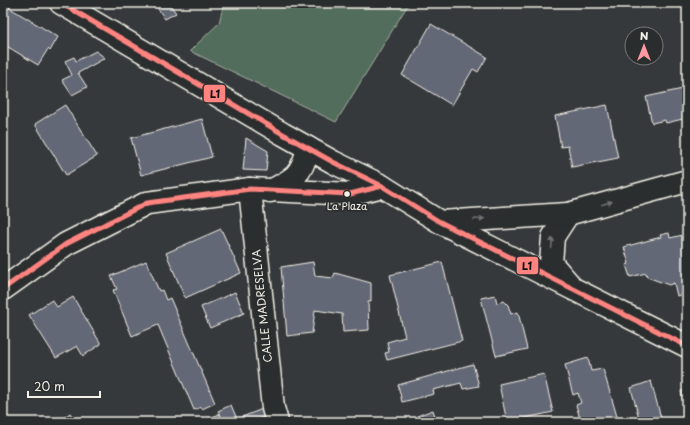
<svg xmlns="http://www.w3.org/2000/svg" width="690" height="425" font-family="'Playpen Sans',sans-serif">
<style>
.green{fill:#536d5b;stroke:#a4afa2}
.building{fill:#646776;stroke:#f4f1e8}
.lines{fill:none;stroke-linecap:round;stroke-linejoin:round}
.minor-casing{stroke:#f4f1e8;stroke-width:25}
.minor{stroke:#2a2d2e;stroke-width:22}
.bus-1-casing{stroke:#2a2d2e;stroke-width:8}
.bus-1{stroke:#ff8480;stroke-width:5}
.oneway{fill:#71726f}
.bus-dot{fill:#f4f1e8;stroke:#2a2d2e;stroke-width:1.5}
.labels{text-anchor:middle;stroke-width:3.5;stroke-linejoin:round;paint-order:stroke}
.bus-label{font-size:10px;fill:#f4f1e8;stroke:#2a2d2e}
.street-label{font-size:11px;fill:#f4f1e8;stroke:#2a2d2e}
.line-badge{stroke:#2a2d2e;stroke-width:1.5}
.pale-badge-label{font-size:11px;text-anchor:middle;font-weight:bold;fill:#111}
</style>
<rect width="100%" height="100%" fill="#36393c"/>
<filter id="ink" filterUnits="userSpaceOnUse"><feTurbulence type="fractalNoise" baseFrequency=".025" numOctaves="2"/><feDisplacementMap in="SourceGraphic" scale="8" xChannelSelector="R" yChannelSelector="G"/><feConvolveMatrix kernelMatrix="1 2 1 2 8 2 1 2 1" color-interpolation-filters="sRGB"/></filter>
<g filter="url(#ink)">
<path class="green" d="M224,3H409L336,122L190,51L219,23Z"/>
<g class="building">
<path d="M154,3H169L176,13L165,19Z"/>
<path d="M3,4L58,37L50,51L48,49L38,65L3,44Z"/>
<path d="M431,24L487,57L478,72L473,69L452,105L402,75Z"/>
<path d="M96,51L105,58L78,73L87,87L72,95L62,80L72,75L65,61L74,57L76,61Z"/>
<path d="M687,88V118L666,123L665,120L652,123L646,97Z"/>
<path d="M65,105L97,156L66,175L35,124Z"/>
<path d="M607,105L618,158L572,167L568,146L561,147L555,116Z"/>
<path d="M202,119L212,157L141,175L131,138Z"/>
<path d="M246,138L268,151L266,171L243,170Z"/>
<path d="M221,229L241,273L185,298L166,253Z"/>
<path d="M669,233L670,238L687,234V293L677,296L674,283L669,285L647,277L646,273L630,277L626,265L629,264L624,247L661,237L660,235Z"/>
<path d="M146,261L159,291L162,290L166,300L170,298L215,403L202,409L201,407L194,410L158,325L132,336L113,290L117,289L111,276Z"/>
<path d="M313,262L315,276L333,278L335,273L371,283V302H368L369,330L343,332L342,314L315,310L312,333L287,336L281,267Z"/>
<path d="M442,262L462,341L387,360L385,353L389,352L387,342L405,337L390,275Z"/>
<path d="M235,292L244,313L210,328L201,307Z"/>
<path d="M495,295L497,303L504,301L508,305L511,314L518,312L527,349L496,356L481,298Z"/>
<path d="M73,297L101,344L83,356L77,346L56,358L29,315L52,300L57,307Z"/>
<path d="M588,358L591,371L603,369L618,420L612,422H581L576,405L581,403L578,393L573,395L565,365Z"/>
<path d="M473,364L479,386L463,389L461,383L433,390L434,394L402,402L398,385Z"/>
<path d="M544,374L553,412L507,422L499,384Z"/>
<path d="M651,381L662,422H640L631,388Z"/>
<path d="M687,390V422L681,391Z"/>
<path d="M231,405L237,419L265,408L266,416L253,421L254,422H223L218,411Z"/>
<path d="M433,410L437,422H420L417,416Z"/>
<path d="M70,413L77,422H58Z"/>
<path d="M220,414L223,422H205L204,420Z"/>
</g>
<g class="lines">
<defs>
<g id="minor">
<path d="M61,3L283,134L333,162L382,186L440,222L687,346"/>
<path d="M250,189L273,408L277,422"/>
<path d="M270,191C294,179 302,175 308,148"/>
<path d="M568,214L553,237L551,263L569,284"/>
<path d="M441,222L568,214L687,181"/>
<path d="M3,289L66,244L147,203L250,189L350,194L382,186"/>
</g>
</defs>
<use href="#minor" class="minor-casing"/>
<use href="#minor" class="minor"/>
<defs>
<g id="bus-1">
<path d="M61,3L283,134L333,162L382,186L440,222L687,346"/>
<path d="M3,289L66,244L147,203L250,189L350,194L382,186"/>
</g>
</defs>
<use href="#bus-1" class="bus-1-casing"/>
<use href="#bus-1" class="bus-1"/>
</g>
<defs><path id="oneway-solid" d="M-6-.8H1V-3.2L6.5 0L1 3.2V.8H-6Z"/></defs>
<g class="oneway">
<use href="#oneway-solid" transform="translate(607 203) rotate(-16)"/>
<use href="#oneway-solid" transform="translate(479 219) rotate(-4)"/>
<use href="#oneway-solid" transform="translate(552 243) rotate(-85)"/>
</g>
</g>
<circle class="bus-dot" cx="347" cy="194" r="3.5"/>
<g class="labels">
<g class="bus-label">
<text x="347" y="210">La Plaza</text>
</g>
<g class="street-label">
<text transform="translate(262 306) rotate(-96)" y="4">CALLE MADRESELVA</text>
</g>
</g>
<g class="line-badge">
<rect x="203" y="84" width="23" height="19" rx="4" fill="#ff8480"/>
<rect x="516" y="256" width="23" height="19" rx="4" fill="#ff8480"/>
</g>
<g class="pale-badge-label">
<text x="215" y="98">L1</text>
<text x="527" y="270">L1</text>
</g>
<rect width="690" height="425" fill="none" stroke="#2a2d2e" stroke-width="16"/>
<rect x="8" y="8" width="674" height="409" fill="none" stroke="#f4f1e8" stroke-width="1.5" filter="url(#ink)"/>
<g transform="translate(644 46)"><circle r="19" fill="#2a2d2e" stroke="#7b7b78"/>
<path d="M0-3L7 15L0 10L-7 15Z" fill="#ff9aa2"/>
<text y="-6" font-size="11" font-weight="bold" text-anchor="middle" fill="#f4f1e8">N</text>
</g>
<path d="M28 391v6h72v-6" fill="none" stroke="#f4f1e8" stroke-width="2"/>
<text x="34" y="391" font-size="12" fill="#f4f1e8" stroke="#2a2d2e" stroke-width="3" paint-order="stroke">20 m</text>
</svg>
